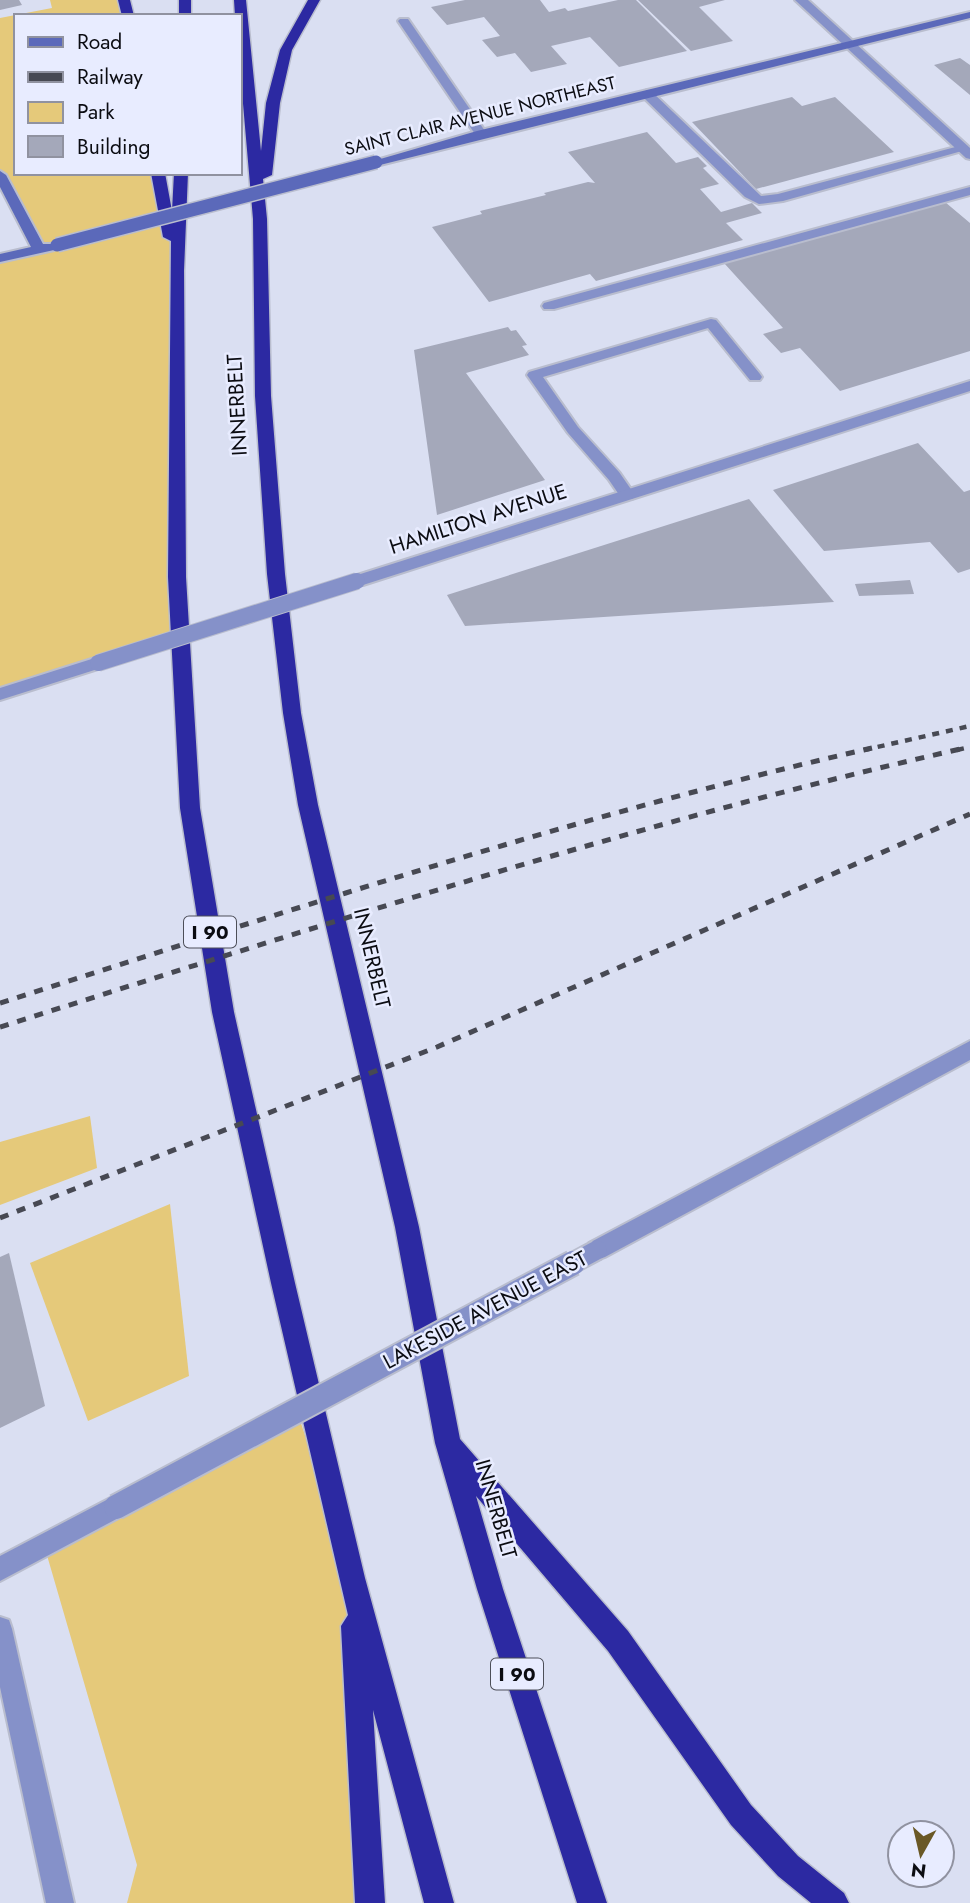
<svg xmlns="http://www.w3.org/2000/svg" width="970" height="1903" font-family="Jost,sans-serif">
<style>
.green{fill:#e5c97a}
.building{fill:#a4a8ba}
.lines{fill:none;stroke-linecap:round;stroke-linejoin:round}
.service-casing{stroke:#b9bdce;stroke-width:4}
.minor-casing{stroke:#b9bdce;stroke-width:4}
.tertiary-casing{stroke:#b9bdce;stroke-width:4}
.secondary-casing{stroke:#b9bdce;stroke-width:4}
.motorway-casing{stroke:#b9bdce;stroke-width:3}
.service{fill:#8591c9;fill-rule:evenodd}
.minor{fill:#8591c9;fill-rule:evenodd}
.tertiary{fill:#8591c9;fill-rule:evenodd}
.secondary{fill:#5b69ba;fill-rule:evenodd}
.motorway{fill:#2c29a2;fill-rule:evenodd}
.rail-far1{stroke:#474953;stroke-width:4.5;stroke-dasharray:7 7;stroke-linecap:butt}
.rail{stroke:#474953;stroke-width:5;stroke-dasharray:9 9;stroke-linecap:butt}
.minor-bridge-far2-casing{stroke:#b9bdce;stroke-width:18;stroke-linecap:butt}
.minor-bridge-far1-casing{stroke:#b9bdce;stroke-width:23;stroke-linecap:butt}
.minor-bridge-casing{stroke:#b9bdce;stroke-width:28;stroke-linecap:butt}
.secondary-bridge-casing{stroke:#b9bdce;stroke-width:16;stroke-linecap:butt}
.minor-bridge-far2{stroke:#8591c9;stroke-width:16}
.minor-bridge-far1{stroke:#8591c9;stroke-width:19}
.minor-bridge{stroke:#8591c9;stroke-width:24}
.secondary-bridge{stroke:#5b69ba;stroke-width:13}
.labels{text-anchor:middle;stroke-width:5;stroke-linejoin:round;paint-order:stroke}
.far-street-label{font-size:18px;fill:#0b0c12;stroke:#e8ecff}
.shield{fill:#e8ecff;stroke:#4d4f59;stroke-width:2}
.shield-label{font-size:19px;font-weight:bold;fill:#0b0c12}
.street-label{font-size:21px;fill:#0b0c12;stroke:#e8ecff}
</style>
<rect width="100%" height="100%" fill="#dadff2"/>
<g class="green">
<path d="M50,0H124L128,16H16V173H158L177,271L181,637L0,694V258L39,249L0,175V18L52,8Z"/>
<path d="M90,1116L97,1168L0,1205V1142Z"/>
<path d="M170,1204L189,1376L88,1421L30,1263Z"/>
<path d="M297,1411L352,1578L370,1903H127L137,1865L44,1545Z"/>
</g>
<g class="building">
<path d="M0,0H19L22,5L0,10Z"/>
<path d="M465,0H540L549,12L565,8L568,11L618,0H636L687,51L619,67L590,37L551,46L567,64L531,72L515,53L497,57L482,40L500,36L484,17L447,25L431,7Z"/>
<path d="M638,0H725L699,7L733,41L691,51Z"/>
<path d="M960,58L970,65V95L934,65Z"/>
<path d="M792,97L802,106L835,97L894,152L756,189L692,122Z"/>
<path d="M647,132L676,163L698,157L707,166L703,168L719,184L700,189L721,212L752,203L762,213L726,223L743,240L596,281L590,274L489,302L432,227L482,214L480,211L546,195L544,193L588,182L595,183L568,152Z"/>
<path d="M945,202L970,223V351L840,391L800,348L781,353L763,334L783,328L724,263Z"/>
<path d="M508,327L511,331L516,330L527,345L522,346L529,355L466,373L545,480L437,515L414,350Z"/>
<path d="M918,443L964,492L970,490V569L958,573L930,542L824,551L773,490Z"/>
<path d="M749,499L834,602L465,626L447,595Z"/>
<path d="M910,580L914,594L859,596L855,584Z"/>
<path d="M9,1253L45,1406L0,1428V1257Z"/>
</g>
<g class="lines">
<defs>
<g id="service">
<path d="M400,19H408L487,134L485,137H477L398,21Z"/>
<path d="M647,90L651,91L761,196L778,194L963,145L969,149L783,201L759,204L745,197L643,97L641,94Z"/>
<path d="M970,187V195L554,309H544L542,306L544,303Z"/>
<path d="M711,319L716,320L760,374L762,377L760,380H750L708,328L543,377L578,427L619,472L635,495L632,499H622L609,480L568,433L527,375L529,372Z"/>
<path d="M0,1617L9,1620L12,1629L74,1903H46L0,1687Z"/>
</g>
<g id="minor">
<path d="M970,381V391L363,585H351L349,581L351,577Z"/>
<path d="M98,657L104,659L106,663L104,667L0,700V688Z"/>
<path d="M970,1041V1060L605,1257L597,1260L589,1257L586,1250L589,1243Z"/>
<path d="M116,1495L124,1499L128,1507L124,1515L0,1581V1556Z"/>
</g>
<path id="tertiary" d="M795,0H808L970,148V159L966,158Z"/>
<g id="secondary">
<path d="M970,12V18L376,166L370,162L477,131Z"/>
<path d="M0,171L6,175L43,244H54V250L0,262V254L31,247L0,187Z"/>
</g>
<g id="motorway">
<path d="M118,0H130L134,16H122Z"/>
<rect x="179" y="0" width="12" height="16"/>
<path d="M234,0H246L261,151L266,103L280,50L308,0H320L292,50L280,103L272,175L263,179L267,219L271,396L285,574L301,713L318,805L419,1227L460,1439L628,1631L751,1805L798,1856L844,1893L849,1903H811L778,1876L731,1825L608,1651L476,1496L503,1589L607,1903H577L477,1589L435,1443L395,1227L298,805L283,713L267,574L255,396L253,219L240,69V16H235Z"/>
<path d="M151,173H165L172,211L174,173H188L184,271L186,577L200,808L234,1012L295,1283L365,1578L454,1903H424L373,1710L385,1903H355L341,1626L348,1615L271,1283L212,1012L180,808L168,577L171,241L163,237Z"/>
</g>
</defs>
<use href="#service" class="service-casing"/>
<use href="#minor" class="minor-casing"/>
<use href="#tertiary" class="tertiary-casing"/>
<use href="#secondary" class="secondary-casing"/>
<use href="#motorway" class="motorway-casing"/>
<use href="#service" class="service"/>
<use href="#minor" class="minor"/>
<use href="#tertiary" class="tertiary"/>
<use href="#secondary" class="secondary"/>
<use href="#motorway" class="motorway"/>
<g class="rail-far1">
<path d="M864,750L970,726"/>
<path d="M957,750L970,747"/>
</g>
<g class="rail">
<path d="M0,1003C288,911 577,815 872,748"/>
<path d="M0,1027C320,926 637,822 965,748"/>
<path d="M0,1218L437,1047L970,814"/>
</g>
<defs>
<path id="minor-bridge-far2" d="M98,663L357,581"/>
<path id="minor-bridge-far1" d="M569,1265L597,1250"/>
<path id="minor-bridge" d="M116,1507L573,1263"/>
<path id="secondary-bridge" d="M57,245L376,162"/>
</defs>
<use href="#minor-bridge-far2" class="minor-bridge-far2-casing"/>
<use href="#minor-bridge-far1" class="minor-bridge-far1-casing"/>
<use href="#minor-bridge" class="minor-bridge-casing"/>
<use href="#secondary-bridge" class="secondary-bridge-casing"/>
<use href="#minor-bridge-far2" class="minor-bridge-far2"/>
<use href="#minor-bridge-far1" class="minor-bridge-far1"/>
<use href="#minor-bridge" class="minor-bridge"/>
<use href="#secondary-bridge" class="secondary-bridge"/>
</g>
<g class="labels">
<g class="far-street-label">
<text transform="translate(480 116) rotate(-14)" y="6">SAINT CLAIR AVENUE NORTHEAST</text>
</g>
<g class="shield">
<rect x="184" y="916.5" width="52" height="31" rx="5"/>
<rect x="491" y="1658.5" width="52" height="31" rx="5"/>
</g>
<g class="shield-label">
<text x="210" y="939">I 90</text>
<text x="517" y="1681">I 90</text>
</g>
<g class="street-label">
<text transform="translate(237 405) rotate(-93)" y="7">INNERBELT</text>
<text transform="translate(478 519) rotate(-18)" y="7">HAMILTON AVENUE</text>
<text transform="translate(372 958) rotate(77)" y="7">INNERBELT</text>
<text transform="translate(485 1310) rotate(-28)" y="7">LAKESIDE AVENUE EAST</text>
<text transform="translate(496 1509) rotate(74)" y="7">INNERBELT</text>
</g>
</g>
<rect x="14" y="14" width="228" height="161" fill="#e8ecff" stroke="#9092a0" stroke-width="2"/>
<rect x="28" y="37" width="35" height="10" fill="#5b69ba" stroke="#9092a0" stroke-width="2"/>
<text x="77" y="49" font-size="21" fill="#0b0c12">Road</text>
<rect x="28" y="72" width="35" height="10" fill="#474953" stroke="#9092a0" stroke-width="2"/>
<text x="77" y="84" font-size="21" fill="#0b0c12">Railway</text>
<rect x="28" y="102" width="35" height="21" fill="#e5c97a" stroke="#9092a0" stroke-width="2"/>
<text x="77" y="119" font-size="21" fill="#0b0c12">Park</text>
<rect x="28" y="136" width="35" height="21" fill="#a4a8ba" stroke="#9092a0" stroke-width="2"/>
<text x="77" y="154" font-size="21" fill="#0b0c12">Building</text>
<g transform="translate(921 1854) rotate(188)"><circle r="33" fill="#e8ecff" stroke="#9092a0" stroke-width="2"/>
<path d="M0-5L12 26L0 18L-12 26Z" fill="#6a5826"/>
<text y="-10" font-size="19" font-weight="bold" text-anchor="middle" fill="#0b0c12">N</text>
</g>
</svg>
